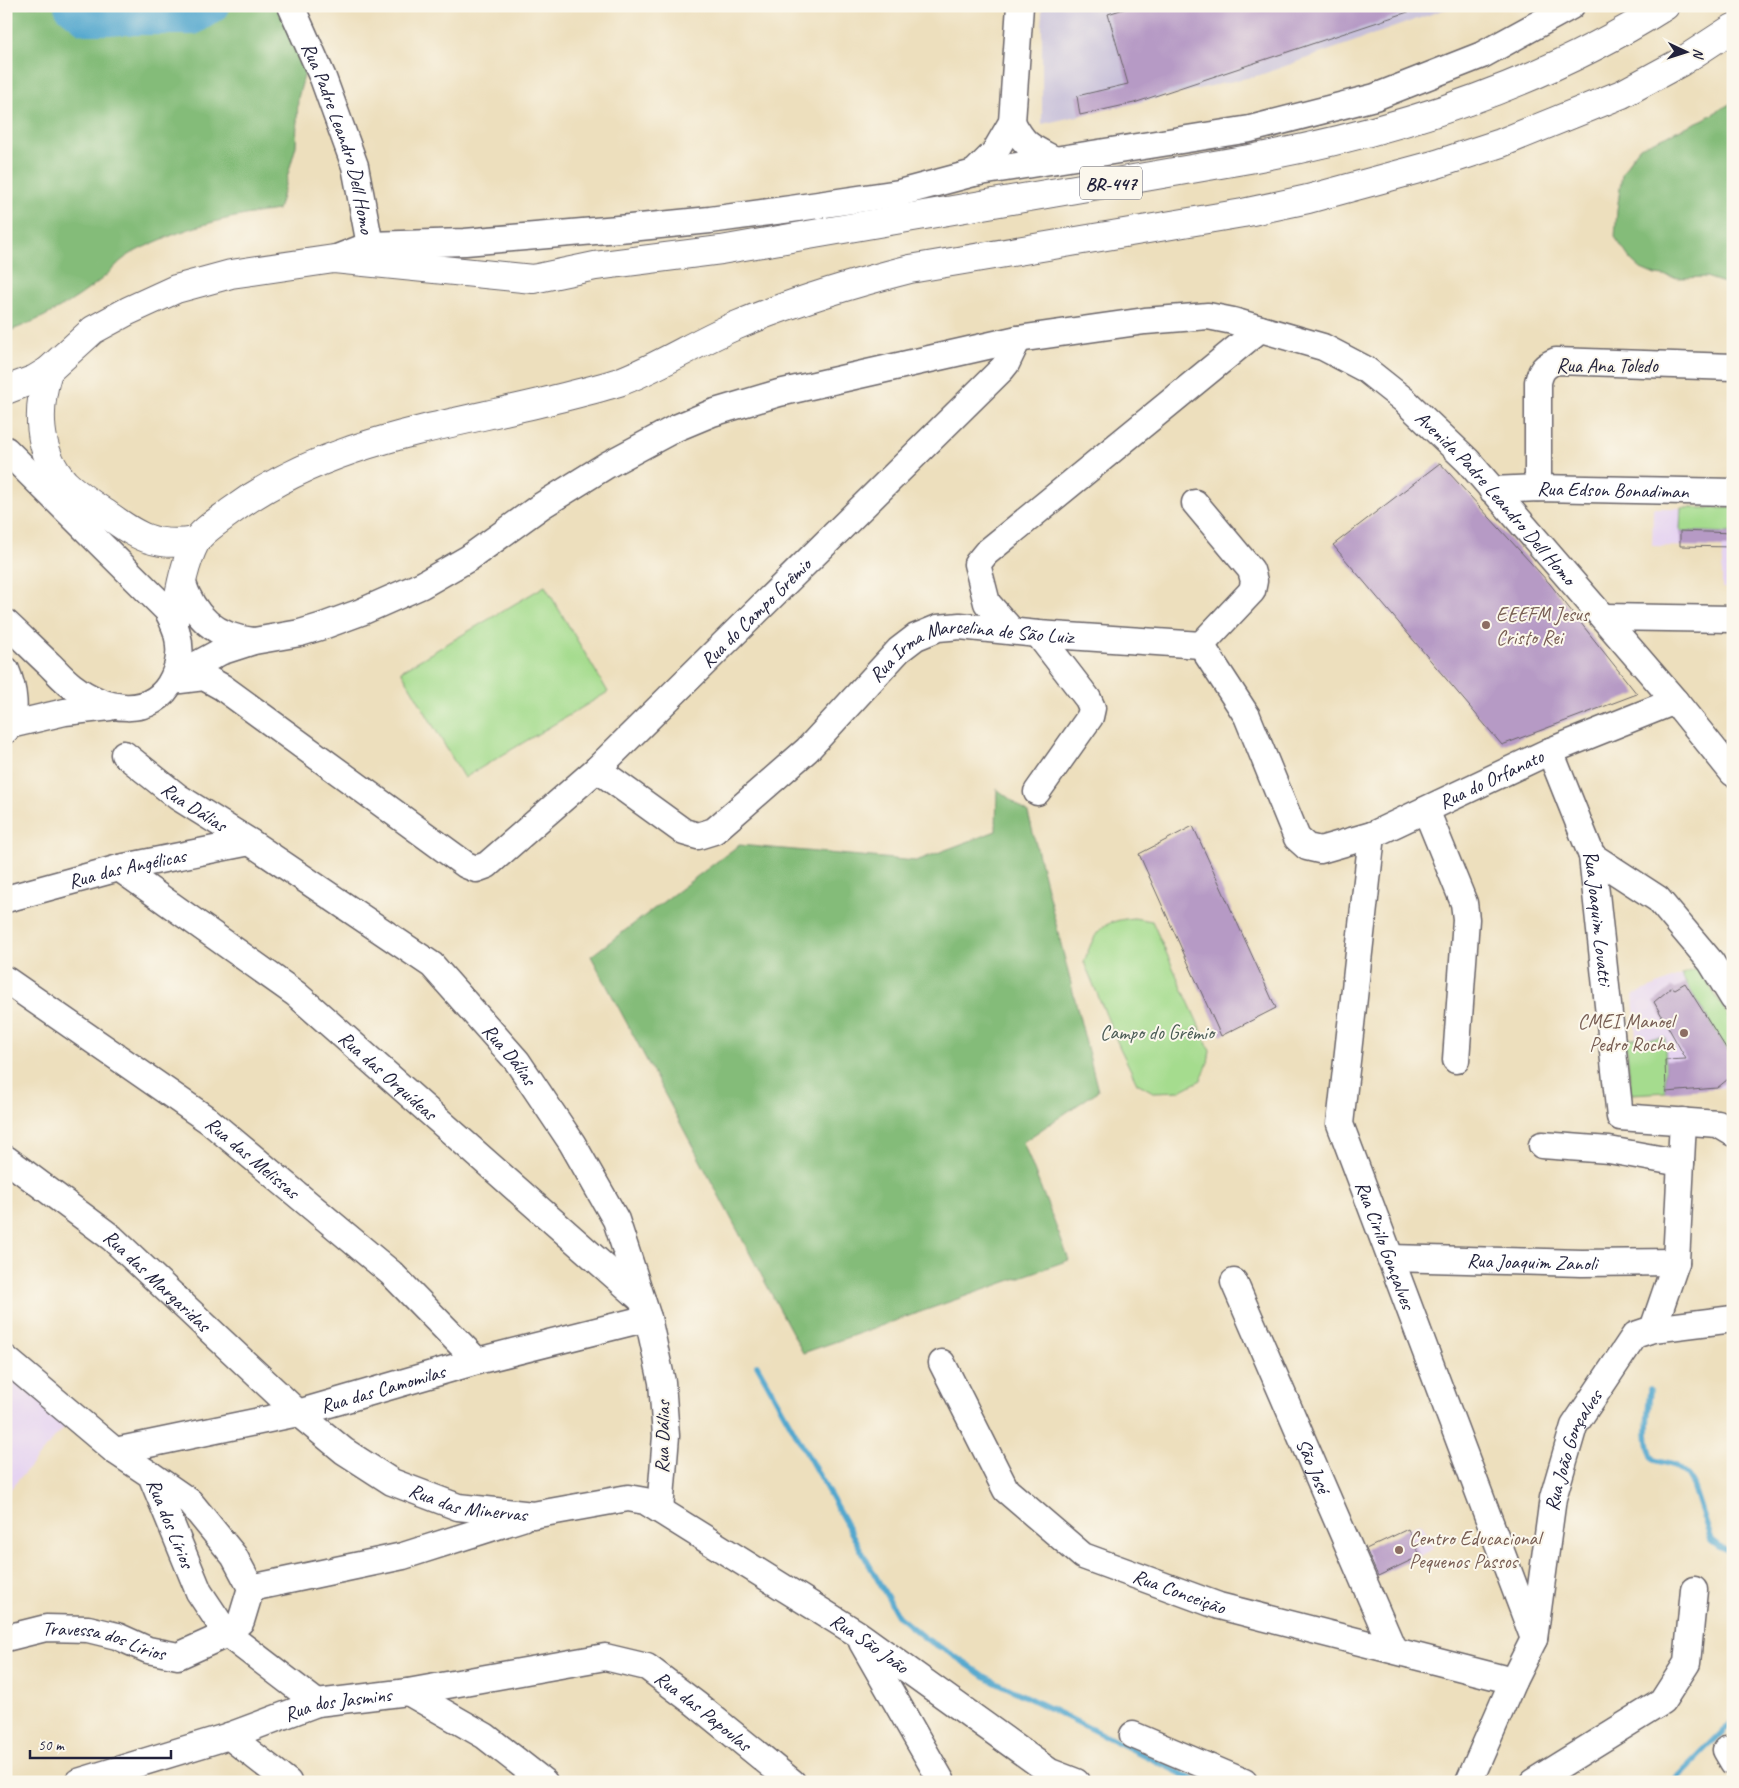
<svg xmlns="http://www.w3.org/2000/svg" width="1739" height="1788" font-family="Caveat,sans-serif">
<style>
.built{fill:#e5d3f1}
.industrial{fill:#c7c0d9}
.green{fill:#a5dc8e;stroke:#647f64}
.forest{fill:#84bc79;stroke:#536f5a}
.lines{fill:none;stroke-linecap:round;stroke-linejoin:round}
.stream{stroke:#52a7ce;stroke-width:5.5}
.river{stroke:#52a7ce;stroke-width:34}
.building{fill:#b69ac5}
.minor-casing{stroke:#696468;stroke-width:29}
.major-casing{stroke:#696468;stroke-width:30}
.minor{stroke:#fff;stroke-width:26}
.major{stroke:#fff;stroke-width:28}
.education-dot{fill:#8d6e63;stroke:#fbf7ec;stroke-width:2}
.labels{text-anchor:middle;stroke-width:4;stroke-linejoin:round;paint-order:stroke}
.shield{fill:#fbf7ec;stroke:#636270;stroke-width:1}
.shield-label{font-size:19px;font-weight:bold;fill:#22223b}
.street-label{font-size:20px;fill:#22223b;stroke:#fbf7ec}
.education-label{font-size:20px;fill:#785e54;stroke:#fbf7ec;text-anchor:start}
.park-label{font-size:20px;fill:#495a54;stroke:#fbf7ec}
</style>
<rect width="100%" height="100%" fill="#fbf7ec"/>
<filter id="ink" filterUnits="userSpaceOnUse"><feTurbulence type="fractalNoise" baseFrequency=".02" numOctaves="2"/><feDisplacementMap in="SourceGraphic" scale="10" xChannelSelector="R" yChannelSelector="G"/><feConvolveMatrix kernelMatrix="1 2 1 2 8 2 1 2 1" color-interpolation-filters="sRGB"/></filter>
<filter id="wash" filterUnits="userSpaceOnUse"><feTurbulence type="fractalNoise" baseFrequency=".0096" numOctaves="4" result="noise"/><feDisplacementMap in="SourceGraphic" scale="20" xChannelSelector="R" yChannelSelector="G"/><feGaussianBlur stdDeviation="1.12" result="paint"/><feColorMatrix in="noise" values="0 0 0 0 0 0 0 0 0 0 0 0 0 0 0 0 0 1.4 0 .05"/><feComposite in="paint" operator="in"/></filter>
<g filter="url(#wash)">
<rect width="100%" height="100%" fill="#eddfbd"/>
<g class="built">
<path d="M1653,508H1733V588H1722V547L1652,546Z"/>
<path d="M1698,968L1733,1023V1087L1631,1094L1626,1039L1636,1038L1633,995Z"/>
<path d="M6,1372L67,1424L6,1494Z"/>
<path d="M1421,1523L1434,1549L1376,1577L1364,1550Z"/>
</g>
<path class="industrial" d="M1042,6H1454L1260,75L1042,124Z"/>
<g class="green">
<path d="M1681,508H1733V533L1680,531Z"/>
<path d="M545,586L608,692L464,778L401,671Z"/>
<path d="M1134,918L1152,921L1210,1050L1208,1063L1201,1080L1180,1091L1153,1092L1137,1083L1119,1046L1084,962C1095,932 1099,921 1134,918Z"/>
<path d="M1698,968L1733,1023V1059L1681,975Z"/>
<path d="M1665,1038L1666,1092L1631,1094L1626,1039Z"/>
</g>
<g class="forest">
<path d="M6,6H279L305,62L304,76L298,98L296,146L278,210C237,215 198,224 160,240C149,245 136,250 126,257C117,263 111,272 103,278C74,302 42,320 6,332Z"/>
<path d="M1733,102V286L1706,277L1680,278L1655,275L1641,269L1630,259L1615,237L1617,210L1622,174L1631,158L1640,147L1704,119Z"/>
<path d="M997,789L1028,813L1098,1091L1023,1142L1069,1260L803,1353L591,956L739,845L916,861L996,831Z"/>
</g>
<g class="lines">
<g class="stream">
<path d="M757,1365L898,1616L926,1639L950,1653L984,1676L1198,1782"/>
<path d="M1650,1389C1649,1411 1642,1440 1654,1460L1676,1466L1687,1475L1693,1485L1711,1540L1719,1546L1733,1552"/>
<path d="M1673,1782L1733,1721"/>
</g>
<path class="river" d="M71,6L86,18H193L212,6"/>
</g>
<g id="blocks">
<g class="building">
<path d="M1133,6H1417V9L1134,103L1080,115L1077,96L1128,84L1108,14Z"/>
<path d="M1440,463L1550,584L1637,694L1502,745L1333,545Z"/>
<path d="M1680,531L1733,533V547L1680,546Z"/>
<path d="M1193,826L1276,1008L1221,1036L1139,854Z"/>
<path d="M1685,983L1733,1059V1075L1717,1088L1666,1092L1665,1060L1686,1059L1654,1002L1672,987L1675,989Z"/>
<path d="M1408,1529L1420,1556L1378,1576L1366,1549Z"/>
</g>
</g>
</g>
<g filter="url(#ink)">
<use href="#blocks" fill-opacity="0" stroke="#696468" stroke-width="1"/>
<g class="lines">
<defs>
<g id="minor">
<path id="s1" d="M291,6L323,78L355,166L370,245"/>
<path d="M1012,122C1025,147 1031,147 1055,160"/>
<path d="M974,173L994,153L1012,122L1020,6"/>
<path d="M334,259L370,245L465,242L630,228L710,220L791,209L899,193L974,173L1250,129L1375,97L1482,55L1571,6"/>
<path d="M6,450L167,610C180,632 184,655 173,678C153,721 103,710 72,686C64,680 57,672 50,665C35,651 21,637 6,623"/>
<path d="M1538,488V382C1541,370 1544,366 1556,361L1733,367"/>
<path id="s2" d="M1492,490L1538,488L1733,492"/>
<path d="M1195,503L1251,570L1254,581L1252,591L1201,645"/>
<path d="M182,581C193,617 216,637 253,641"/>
<path d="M1603,617L1733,619"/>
<path d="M1012,631L987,603L977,564L986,553L1260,329"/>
<path d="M6,670C13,686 19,715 6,730"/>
<path id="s3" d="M172,681L187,670L220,652L254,641L300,633L323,626L361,612L422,585L469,558L541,506L607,465L676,428L712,413L779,393L1018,339L1145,321L1208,316L1233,321L1323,347L1365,369L1404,400L1468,461L1675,701L1733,773"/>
<path id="s4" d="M172,681L204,677L222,687L466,865L476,869L487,865L597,769L1002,369L1006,364L1018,339"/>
<path d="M10,725L65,712L110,707"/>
<path id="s5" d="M1550,751L1592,856L1620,1117L1718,1124L1733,1133"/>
<path id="s6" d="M124,754L178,797L250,842L432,965L517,1061L572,1143L616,1220L648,1318L662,1382L666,1436L660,1510"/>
<path id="s7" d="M597,769L684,832L698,836L714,831L807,750L899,650L916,637L938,628L960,626L1038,634L1201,645L1247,716L1297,838L1307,847L1320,850L1372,835L1550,751L1675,701"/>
<path d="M1037,792L1090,717L1092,708L1088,699L1038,634"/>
<path d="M1426,810L1464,903L1466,919L1456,1060"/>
<path id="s8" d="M1372,835L1340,1124L1534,1639"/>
<path d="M1592,856L1658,899L1711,962L1733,998"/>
<path id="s9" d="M119,868L296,994L642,1300"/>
<path id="s10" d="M6,899L119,868L250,842"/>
<path id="s11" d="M6,980L208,1120L391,1273L477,1361"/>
<path d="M1542,1145L1609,1150L1681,1163"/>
<path id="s12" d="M6,1159L112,1238L298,1413L344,1451L392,1482L458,1507L533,1515L628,1498L645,1501L858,1634L1050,1772L1076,1782"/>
<path id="s13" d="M1390,1258L1582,1263L1676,1262"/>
<path id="s14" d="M1234,1282L1393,1649"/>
<path d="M1653,1329L1676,1262L1683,1121"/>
<path id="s15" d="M6,1359L115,1451L151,1475L199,1592L227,1634L317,1703"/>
<path id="s16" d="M942,1363L1006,1490L1083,1556L1219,1606L1513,1681"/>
<path id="s17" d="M115,1451L298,1413L477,1361L648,1318"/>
<path d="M251,1588L403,1556L522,1518"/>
<path id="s18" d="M6,1638L46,1628L88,1629L117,1636L148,1650L178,1656L227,1634L241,1621L251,1588L234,1556L190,1502L151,1475"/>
<path d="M862,1642L942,1782"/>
<path d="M408,1692L485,1736L544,1782"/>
<path d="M1133,1735L1244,1782"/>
<path d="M229,1736L288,1782"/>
<path d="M1726,1750L1733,1762"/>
<path id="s19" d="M78,1782L229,1736L317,1703L408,1692L605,1657L647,1667L696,1704L792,1782"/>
<path id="s20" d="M1469,1782L1513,1681L1534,1639L1553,1498L1574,1426L1635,1335L1653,1329L1733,1319"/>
<path d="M1533,1782L1662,1702L1687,1663L1694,1590"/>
</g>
<g id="major">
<path d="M48,371C37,408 36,452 65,483C76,494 91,503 105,513C137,536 154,548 196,541"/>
<path d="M6,390L35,379L48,371L93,330L128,311L176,289L231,274L334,259L533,279L595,266L721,250L1255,158C1398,131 1541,85 1665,6"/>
<path d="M174,622C179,596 183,567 195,543C200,532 221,519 230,512C327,440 439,428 552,400C575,394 597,389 619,382C659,367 695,343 735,326C792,302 851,284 910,269L1243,213L1308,199L1437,164L1501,143L1622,94L1681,62L1733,28"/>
</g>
</defs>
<use href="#minor" class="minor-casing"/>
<use href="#major" class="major-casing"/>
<use href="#minor" class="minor"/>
<use href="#major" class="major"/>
</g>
</g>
<g class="education-dot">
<circle cx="1486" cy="625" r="5"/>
<circle cx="1684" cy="1033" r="5"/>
<circle cx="1399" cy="1550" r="5"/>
</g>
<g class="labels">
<rect class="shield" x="1080" y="166.5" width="62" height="33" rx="4"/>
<g class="shield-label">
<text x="1111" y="190">BR-447</text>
</g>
<g class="street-label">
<text dy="7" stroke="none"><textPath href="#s1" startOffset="141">Rua Padre Leandro Dell Homo</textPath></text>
<text x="1607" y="372">Rua Ana Toledo</text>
<text dy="7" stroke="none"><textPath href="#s2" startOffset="121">Rua Edson Bonadiman</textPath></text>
<text dy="7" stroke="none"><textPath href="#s3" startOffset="1465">Avenida Padre Leandro Dell Homo</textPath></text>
<text dy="7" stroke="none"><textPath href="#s4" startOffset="746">Rua do Campo Grêmio</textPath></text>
<text dy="7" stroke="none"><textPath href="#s7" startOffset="469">Rua Irma Marcelina de São Luiz</textPath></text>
<text dy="7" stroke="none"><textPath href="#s7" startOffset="1136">Rua do Orfanato</textPath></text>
<text dy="7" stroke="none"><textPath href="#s6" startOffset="88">Rua Dálias</textPath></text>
<text dy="7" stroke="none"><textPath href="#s10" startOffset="125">Rua das Angélicas</textPath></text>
<text dy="7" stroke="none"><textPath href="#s5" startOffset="175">Rua Joaquim Lovatti</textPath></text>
<text dy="7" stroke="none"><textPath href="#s6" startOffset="492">Rua Dálias</textPath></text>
<text dy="7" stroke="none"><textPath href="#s9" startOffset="340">Rua das Orquídeas</textPath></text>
<text dy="7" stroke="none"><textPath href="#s11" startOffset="304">Rua das Melissas</textPath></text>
<text dy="7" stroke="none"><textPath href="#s8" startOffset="420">Rua Cirilo Gonçalves</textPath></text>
<text dy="7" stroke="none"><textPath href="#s13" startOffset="142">Rua Joaquim Zanoli</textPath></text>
<text dy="7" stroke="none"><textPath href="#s12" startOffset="194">Rua das Margaridas</textPath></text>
<text dy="7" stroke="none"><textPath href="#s17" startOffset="275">Rua das Camomilas</textPath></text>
<text transform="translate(662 1437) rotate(-89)" y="7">Rua Dálias</text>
<text dy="7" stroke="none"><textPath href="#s20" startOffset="351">Rua João Gonçalves</textPath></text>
<text dy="7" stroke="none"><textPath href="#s14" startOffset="200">São José</textPath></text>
<text dy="7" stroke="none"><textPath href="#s12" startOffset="584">Rua das Minervas</textPath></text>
<text dy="7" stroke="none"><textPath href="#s15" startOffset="238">Rua dos Lírios</textPath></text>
<text dy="7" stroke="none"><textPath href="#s16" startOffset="346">Rua Conceição</textPath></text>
<text dy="7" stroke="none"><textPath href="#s18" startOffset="101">Travessa dos Lírios</textPath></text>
<text dy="7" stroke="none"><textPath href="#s12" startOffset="1030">Rua São João</textPath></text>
<text dy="7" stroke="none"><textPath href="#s19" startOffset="272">Rua dos Jasmins</textPath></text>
<text dy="7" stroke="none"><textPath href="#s19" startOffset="658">Rua das Papoulas</textPath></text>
</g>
<g class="education-label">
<text x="1496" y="621">EEEFM Jesus<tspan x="1496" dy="23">Cristo Rei</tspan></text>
<text x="1674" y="1028" text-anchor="end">CMEI Manoel<tspan x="1674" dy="23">Pedro Rocha</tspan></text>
<text x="1409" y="1545">Centro Educacional<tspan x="1409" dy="23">Pequenos Passos</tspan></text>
</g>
<g class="park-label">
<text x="1157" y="1039">Campo do Grêmio</text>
</g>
</g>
<rect width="1739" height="1788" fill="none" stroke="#fbf7ec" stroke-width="25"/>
<g transform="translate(1686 52) rotate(94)" stroke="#fbf7ec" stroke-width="4" paint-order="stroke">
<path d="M0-4L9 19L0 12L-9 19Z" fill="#22223b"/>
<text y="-8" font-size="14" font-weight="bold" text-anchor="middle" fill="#22223b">N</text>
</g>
<path d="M30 1750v8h141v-8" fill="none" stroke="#22223b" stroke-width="2.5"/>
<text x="38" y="1750" font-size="15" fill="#22223b" stroke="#fbf7ec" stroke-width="4" paint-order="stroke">50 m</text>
</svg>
